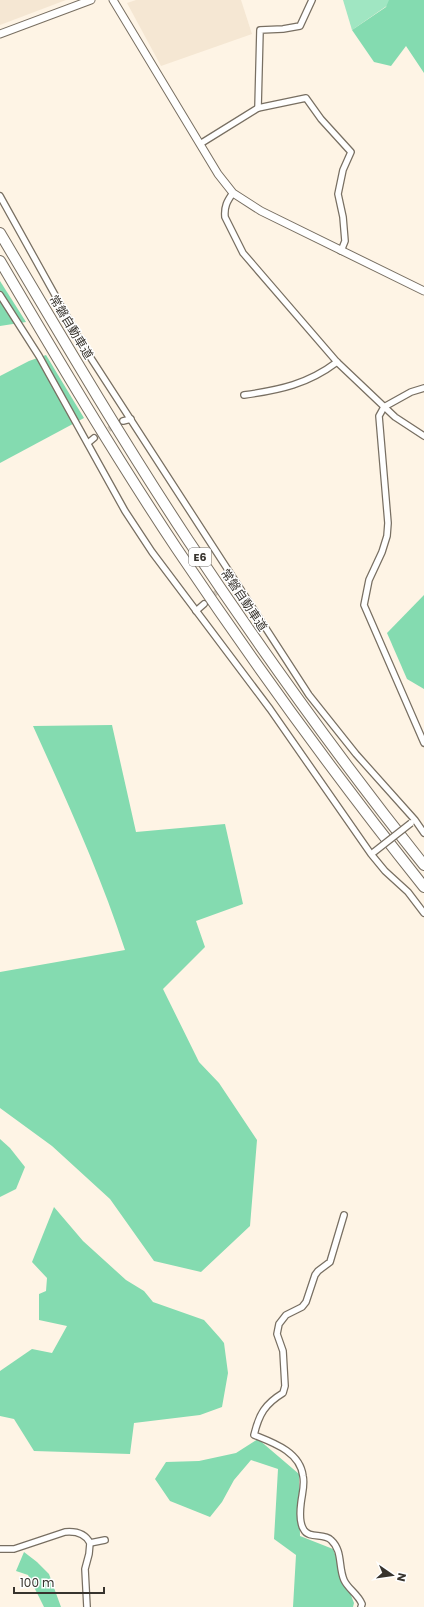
<svg xmlns="http://www.w3.org/2000/svg" width="424" height="1607" font-family="Poppins,'Noto Sans JP',sans-serif">
<style>
.built{fill:#f5e7d3}
.green{fill:#a0e6c2}
.forest{fill:#84dbb0}
.lines{fill:none;stroke-linecap:round;stroke-linejoin:round}
.minor-tunnel{stroke:#d6cdc0;stroke-width:5.5;stroke-dasharray:5.5 3;stroke-linecap:butt}
.minor-casing{stroke:#786f62;stroke-width:8}
.tertiary-casing{stroke:#786f62;stroke-width:9}
.motorway-casing{stroke:#786f62;stroke-width:12}
.minor{stroke:#fff;stroke-width:5.5}
.tertiary{stroke:#fff;stroke-width:7}
.motorway{stroke:#fff;stroke-width:10}
.minor-bridge-casing{stroke:#786f62;stroke-width:8;stroke-linecap:butt}
.minor-bridge{stroke:#fff;stroke-width:5.5}
.labels{text-anchor:middle;stroke-width:3;stroke-linejoin:round;paint-order:stroke}
.shield{fill:#fff;stroke:#73706c;stroke-width:1}
.shield-label{font-size:11px;font-weight:bold;fill:#37332d}
.street-label{font-size:12px;fill:#37332d;stroke:#fff}
</style>
<rect width="100%" height="100%" fill="#fef4e5"/>
<g class="built">
<path d="M0,0H66L0,25Z"/>
<path d="M136,0H241L252,34L161,66L127,3Z"/>
</g>
<path class="green" d="M343,0H392L391,3L352,30Z"/>
<g class="forest">
<path d="M389,0H424V73L406,46L391,66L374,62L352,30L386,7Z"/>
<path d="M0,281L26,322L0,326Z"/>
<path d="M46,355L84,418L0,463V376L29,361Z"/>
<path d="M424,595V689L407,679L387,633Z"/>
<path d="M112,725L136,832L225,824L243,904L196,921L205,947L163,989L199,1062L219,1083L257,1140L250,1226L201,1272L154,1261L110,1199L52,1146L0,1108V972L125,950C100,873 66,799 33,726Z"/>
<path d="M0,1139L10,1148L25,1167L16,1189L0,1197Z"/>
<path d="M54,1207L83,1241L126,1280L144,1291L153,1302L204,1320L220,1338L224,1343L228,1373L222,1407L200,1415L134,1423L130,1454L34,1451L14,1419L0,1416V1371L32,1349L52,1353L67,1326L39,1320V1294L46,1291L47,1278L32,1262Z"/>
<path d="M258,1439L299,1474L300,1536L333,1549L354,1603L353,1607H293L296,1555L274,1539L278,1469L251,1460L234,1480L222,1502L210,1517L170,1501L155,1479L166,1462L199,1461L236,1453Z"/>
<path d="M24,1552L37,1562L49,1574L61,1607H44L28,1575L16,1571Z"/>
</g>
<g class="lines">
<g class="minor-tunnel">
<path d="M94,438L123,421"/>
<path d="M208,600L229,581"/>
</g>
<defs>
<g id="minor">
<path d="M258,108L306,98L321,119L351,152L343,170L338,194L343,217L345,241L341,251"/>
<path d="M200,144L258,108L260,30L283,29L300,26L312,0"/>
<path d="M233,193C227,201 224,207 225,217L243,253L337,362L395,417L424,436"/>
<path d="M0,196L85,349L309,695L356,754L415,820L424,833"/>
<path d="M0,295L39,356L125,511L152,552L270,709L371,854L385,871L408,892L424,913"/>
<path d="M424,388L411,392L384,407L379,416L388,523L387,536L382,552L369,580L364,605L424,743"/>
<path d="M244,395C280,390 308,384 337,362"/>
<path d="M123,421L131,419"/>
<path d="M88,443L94,438"/>
<path d="M196,611L204,604"/>
<path d="M344,1215L330,1262L318,1271L315,1275L306,1302L302,1307L286,1315L279,1324L277,1334L283,1351L285,1386L283,1393C265,1404 259,1414 254,1435C274,1443 300,1452 303,1476C305,1485 302,1494 301,1503C300,1511 299,1523 304,1530C309,1539 324,1533 331,1540C343,1551 338,1566 344,1580C348,1589 358,1594 362,1604L361,1607"/>
<path d="M90,1543L105,1540"/>
<path d="M0,1549H14L65,1532C76,1531 85,1533 90,1543L89,1554L85,1569L87,1607"/>
</g>
<g id="tertiary">
<path d="M113,0L218,174L233,193L261,211L424,291"/>
<path d="M0,34L91,0"/>
</g>
<g id="motorway">
<path d="M0,233C61,336 122,440 188,540C262,651 340,760 424,865"/>
<path d="M0,261C57,358 115,456 177,549C255,665 337,778 424,887"/>
</g>
</defs>
<use href="#minor" class="minor-casing"/>
<use href="#tertiary" class="tertiary-casing"/>
<use href="#motorway" class="motorway-casing"/>
<use href="#minor" class="minor"/>
<use href="#tertiary" class="tertiary"/>
<use href="#motorway" class="motorway"/>
<defs>
<path id="minor-bridge" d="M374,852L411,823"/>
</defs>
<use href="#minor-bridge" class="minor-bridge-casing"/>
<use href="#minor-bridge" class="minor-bridge"/>
</g>
<g class="labels">
<rect class="shield" x="189" y="548" width="22" height="18" rx="3"/>
<g class="shield-label">
<text x="200" y="561">E6</text>
</g>
<g class="street-label">
<text transform="translate(71 327) rotate(59)" y="4">常磐自動車道</text>
<text transform="translate(244 600) rotate(56)" y="4">常磐自動車道</text>
</g>
</g>
<g transform="translate(392 1575) rotate(103)" stroke="#ffffff" stroke-width="3" paint-order="stroke">
<path d="M0-3L7 15L0 10L-7 15Z" fill="#37332d"/>
<text y="-6" font-size="11" font-weight="bold" text-anchor="middle" fill="#37332d">N</text>
</g>
<path d="M14 1587v6h90v-6" fill="none" stroke="#37332d" stroke-width="2"/>
<text x="20" y="1587" font-size="12" fill="#37332d" stroke="#ffffff" stroke-width="3" paint-order="stroke">100 m</text>
</svg>
